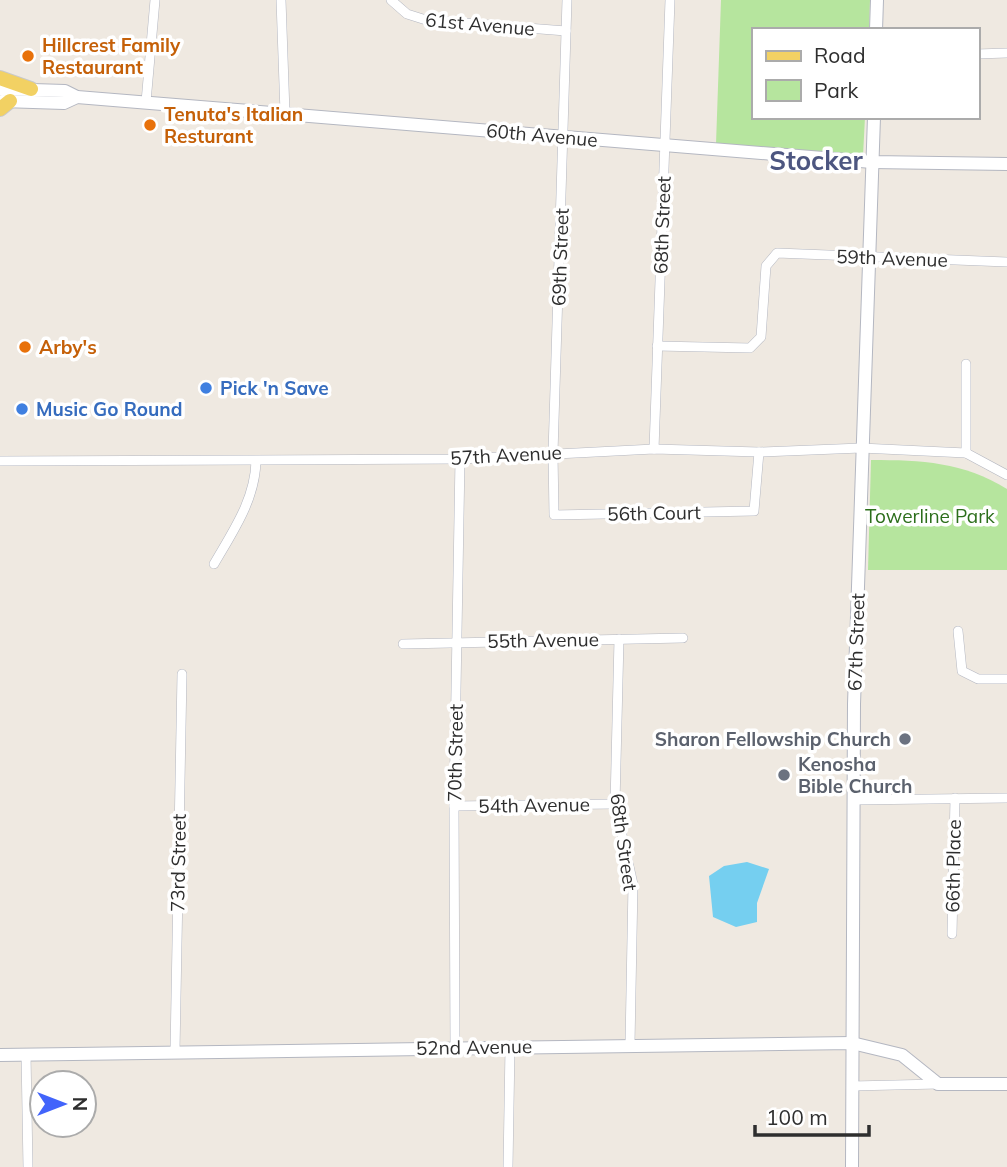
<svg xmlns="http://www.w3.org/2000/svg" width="1007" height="1167" font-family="Mulish,sans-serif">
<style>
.green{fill:#b6e59e}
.water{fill:#75cff0}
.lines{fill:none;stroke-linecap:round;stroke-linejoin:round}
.street-casing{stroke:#b4b7c1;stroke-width:10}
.secondary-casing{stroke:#b4b7c1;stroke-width:14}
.primary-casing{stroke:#c9c9c9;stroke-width:16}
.street{stroke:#fff;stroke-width:9}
.secondary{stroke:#fff;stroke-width:12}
.primary{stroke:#f2d163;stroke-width:14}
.food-dot{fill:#e8710a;stroke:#fff;stroke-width:2.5}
.shop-dot{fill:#3f7fe0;stroke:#fff;stroke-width:2.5}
.worship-dot{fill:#6b7280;stroke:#fff;stroke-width:2.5}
.labels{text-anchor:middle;stroke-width:7;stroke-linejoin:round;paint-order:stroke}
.street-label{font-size:19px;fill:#2e2e2e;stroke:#fff}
.food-label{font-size:19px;font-weight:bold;fill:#c56008;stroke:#fff;text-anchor:start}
.shop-label{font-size:19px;font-weight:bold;fill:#366cbe;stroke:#fff;text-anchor:start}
.park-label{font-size:19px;fill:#2c6e1b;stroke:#fff}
.worship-label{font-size:19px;font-weight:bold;fill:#5b616d;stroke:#fff;text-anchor:end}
.district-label{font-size:26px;font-weight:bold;fill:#4d5680;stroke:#fff}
</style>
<rect width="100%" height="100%" fill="#efe9e1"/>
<g class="green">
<path d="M721,0H870L869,30H753V117H865L863,156L716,144Z"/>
<path d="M871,460C922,460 963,462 1007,489V570H868Z"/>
</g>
<path class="water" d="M747,862L769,869L757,903V922L736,927L713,917L709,876L724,866Z"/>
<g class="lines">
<defs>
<g id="street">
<path d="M281,0L285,113"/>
<path d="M391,0L407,14L426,20L566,31"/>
<path d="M567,0L553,453L554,515L754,511L759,452"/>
<path d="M977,54L1007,53"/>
<path d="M146,102L155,0"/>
<path d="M657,346L750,348L761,337L766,266L777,253L1007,262"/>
<path d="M966,364V453"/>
<path d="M654,449L670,0"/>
<path d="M0,461L460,459L654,449L759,452L861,448L966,453L1007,475"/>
<path d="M214,564C233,531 255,500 256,461"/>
<path d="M958,631L962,671L978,679H1007"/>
<path d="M619,639L615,804L633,884L630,1044"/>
<path d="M403,644L683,638"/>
<path d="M854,800L1007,798"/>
<path d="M454,806L615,804"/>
<path d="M952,934L955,798"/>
<path d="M455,1048L454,806L460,459"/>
<path d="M175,1051L182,674"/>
<path d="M26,1054L28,1167"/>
<path d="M852,1086L938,1084"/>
<path d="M508,1167L510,1047"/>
</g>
<g id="secondary">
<path d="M876,30L877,0"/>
<path d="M0,89L65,91L77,97L872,162L1007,164"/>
<path d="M2,101L64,103L77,97"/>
<path d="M0,1055L852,1043L902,1055L938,1084H1007"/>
<path d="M852,1167L854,704L874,117"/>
</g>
<g id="primary">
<path d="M0,78L31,89"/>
<path d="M0,109L10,101"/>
</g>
</defs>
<use href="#street" class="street-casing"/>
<use href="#secondary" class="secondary-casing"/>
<use href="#primary" class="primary-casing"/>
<use href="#street" class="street"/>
<use href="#secondary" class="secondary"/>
<use href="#primary" class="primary"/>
</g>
<g class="food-dot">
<circle cx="28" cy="56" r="7"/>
<circle cx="150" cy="125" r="7"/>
<circle cx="25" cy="347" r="7"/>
</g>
<g class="shop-dot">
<circle cx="206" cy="388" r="7"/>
<circle cx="22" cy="409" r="7"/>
</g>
<g class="worship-dot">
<circle cx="905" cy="739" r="7"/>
<circle cx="784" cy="775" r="7"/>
</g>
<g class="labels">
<g class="street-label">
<text transform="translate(480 24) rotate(5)" y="7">61st Avenue</text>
<text transform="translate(542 135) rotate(5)" y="7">60th Avenue</text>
<text transform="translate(662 225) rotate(-88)" y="7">68th Street</text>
<text transform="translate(560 257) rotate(-88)" y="7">69th Street</text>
<text transform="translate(892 258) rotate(2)" y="7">59th Avenue</text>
<text transform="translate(506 455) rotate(-3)" y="7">57th Avenue</text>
<text transform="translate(654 513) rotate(-1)" y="7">56th Court</text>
<text transform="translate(543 640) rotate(-1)" y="7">55th Avenue</text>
<text transform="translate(856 642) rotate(-88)" y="7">67th Street</text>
<text transform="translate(455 753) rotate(-89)" y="7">70th Street</text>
<text transform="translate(534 805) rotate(-1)" y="7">54th Avenue</text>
<text transform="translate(624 842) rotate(82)" y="7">68th Street</text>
<text transform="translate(178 863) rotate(-89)" y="7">73rd Street</text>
<text transform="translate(953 866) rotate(-89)" y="7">66th Place</text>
<text transform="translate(474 1047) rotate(-1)" y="7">52nd Avenue</text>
</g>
<g class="food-label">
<text x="42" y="52">Hillcrest Family<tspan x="42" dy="22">Restaurant</tspan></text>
<text x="164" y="121">Tenuta's Italian<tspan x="164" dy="22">Resturant</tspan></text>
<text x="39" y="354">Arby's</text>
</g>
<g class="shop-label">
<text x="220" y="395">Pick 'n Save</text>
<text x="36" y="416">Music Go Round</text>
</g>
<g class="park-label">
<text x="930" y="523">Towerline Park</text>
</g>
<g class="worship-label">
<text x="891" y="746">Sharon Fellowship Church</text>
<text x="798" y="771" text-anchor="start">Kenosha<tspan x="798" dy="22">Bible Church</tspan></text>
</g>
<g class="district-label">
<text x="816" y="170">Stocker</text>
</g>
</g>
<rect x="752" y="28" width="228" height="91" fill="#ffffff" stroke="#ababab" stroke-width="2"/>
<rect x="766" y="51" width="35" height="10" fill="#f2d163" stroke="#ababab" stroke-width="2"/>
<text x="814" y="63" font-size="21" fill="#2e2e2e">Road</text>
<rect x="766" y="80" width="35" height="21" fill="#b6e59e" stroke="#ababab" stroke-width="2"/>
<text x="814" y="98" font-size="21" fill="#2e2e2e">Park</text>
<g transform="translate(63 1104) rotate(90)"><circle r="33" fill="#ffffff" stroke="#ababab" stroke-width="2"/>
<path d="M0-5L12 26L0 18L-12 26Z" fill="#4264fb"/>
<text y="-10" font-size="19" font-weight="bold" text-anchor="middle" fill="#2e2e2e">N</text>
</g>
<path d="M755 1125v10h114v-10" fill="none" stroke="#2e2e2e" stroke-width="3.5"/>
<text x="766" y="1125" font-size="21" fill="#2e2e2e" stroke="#ffffff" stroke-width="5" paint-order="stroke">100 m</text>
</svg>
